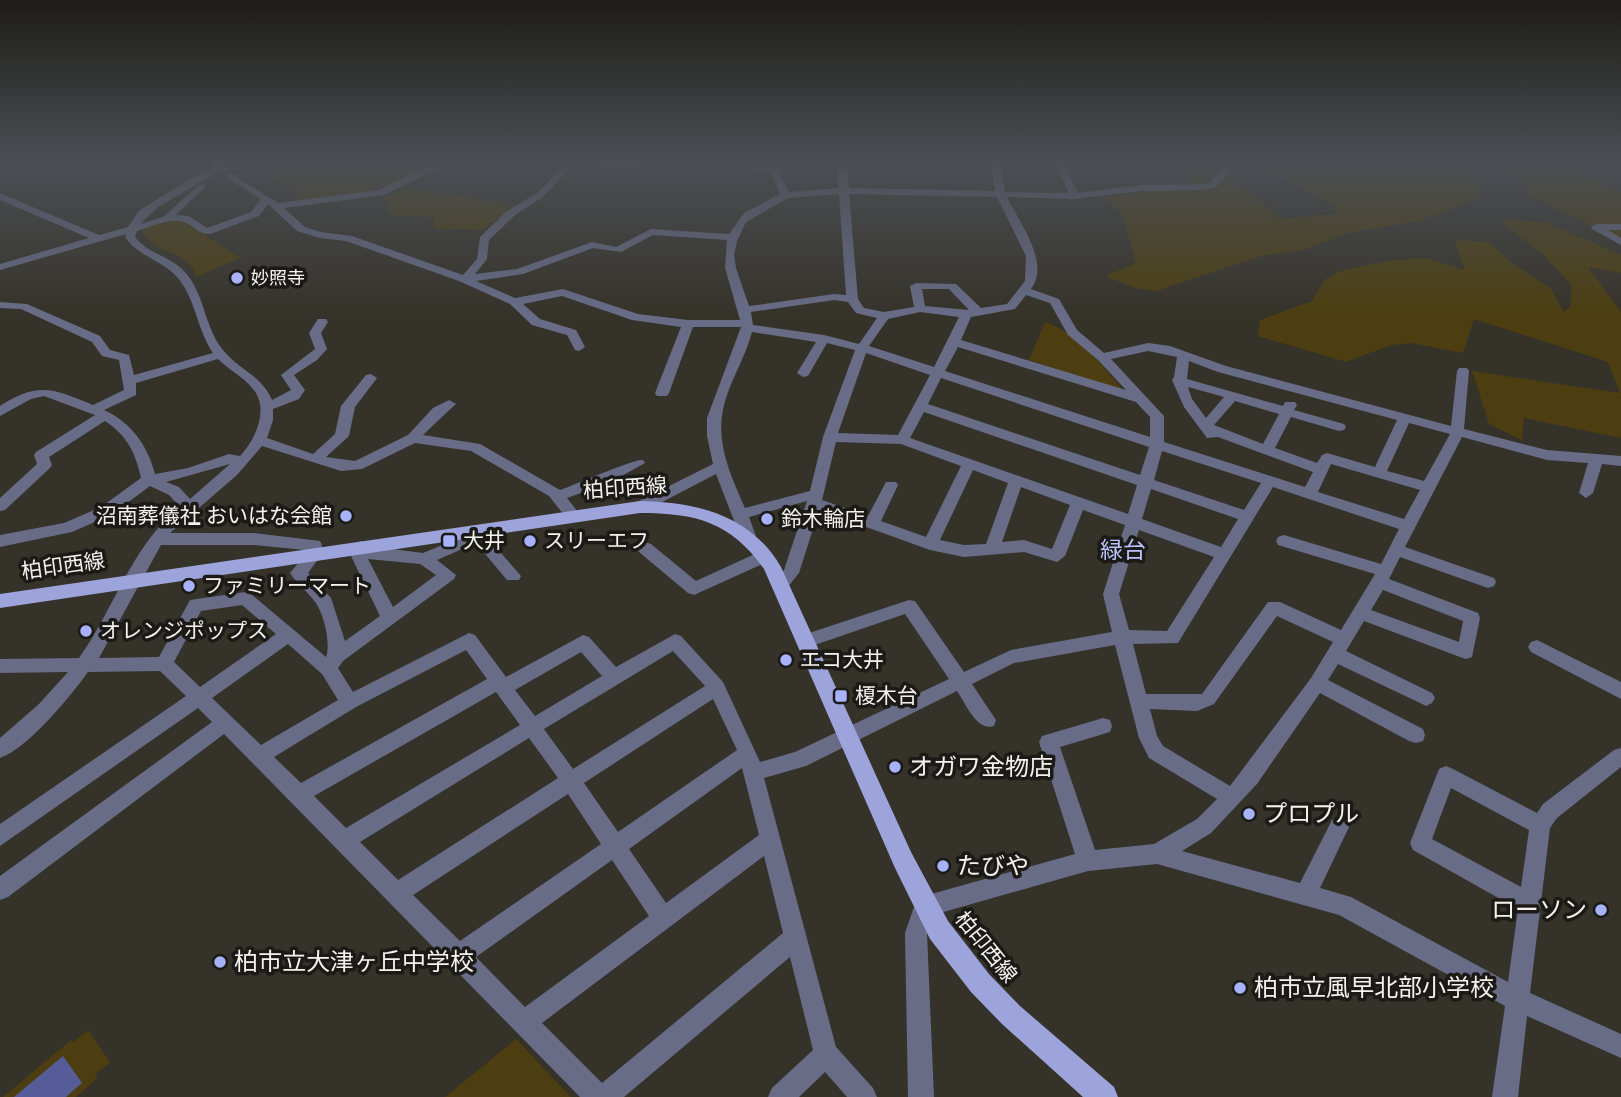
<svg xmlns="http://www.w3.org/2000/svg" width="1621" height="1097" font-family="Rubik,'Noto Sans JP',sans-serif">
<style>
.green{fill:#4c3e10}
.water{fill:#565c97}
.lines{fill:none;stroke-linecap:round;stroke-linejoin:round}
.minor{fill:#686c87;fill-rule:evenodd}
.major{fill:#9ca4db;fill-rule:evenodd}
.poi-dot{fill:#a7b1fc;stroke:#1c1a16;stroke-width:2.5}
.labels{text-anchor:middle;stroke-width:7;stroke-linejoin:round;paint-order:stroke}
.far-poi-label{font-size:18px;fill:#f4f2ec;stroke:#1c1a16;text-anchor:start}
.street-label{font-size:21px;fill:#f4f2ec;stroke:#1c1a16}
.poi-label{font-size:21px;fill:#f4f2ec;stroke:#1c1a16;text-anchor:start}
.neighbourhood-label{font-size:23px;fill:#b9c1fa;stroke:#1c1a16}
.near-poi-label{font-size:24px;fill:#f4f2ec;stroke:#1c1a16;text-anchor:start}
</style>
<rect width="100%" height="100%" fill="#353229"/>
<g class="green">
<path d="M254,163H348L352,169L410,164L412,168C395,194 328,198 300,201L291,187L272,178L280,168L252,167Z"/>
<path d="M1173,163H1209L1267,206L1279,219L1338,214L1334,206L1267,169L1317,163H1421L1459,168L1471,177L1480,190L1474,199L1420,221L1347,233L1304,250L1261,256L1156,291L1135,288L1105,276L1136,263L1122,213L1105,198L1191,184L1180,167Z"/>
<path d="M1507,163H1576L1574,169L1618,190L1621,194V240L1529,195L1524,181Z"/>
<path d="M405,188L498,202L514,208L481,230L435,229L433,217L391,215L384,197Z"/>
<path d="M1504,219L1548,223L1621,255V273L1588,267L1621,312V438L1524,418L1522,440L1489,424L1472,371L1620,393L1608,362L1474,319L1463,353L1412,343L1391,345L1346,362L1258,336L1260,320L1312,301L1324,280L1337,272L1385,261L1426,258L1465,270L1454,240L1489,242L1512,263L1551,289L1564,312L1571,305V285L1544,255L1507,227Z"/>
<path d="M169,221H180L188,224L237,256L243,257L196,277C188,246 151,257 142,229Z"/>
<path d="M1045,322C1079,334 1101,364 1124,391L1029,360Z"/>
<path d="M88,1030L110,1062L95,1075L97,1078L76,1097H3L71,1040L73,1042Z"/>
<path d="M516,1039L571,1097H445Z"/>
</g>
<path class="water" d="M63,1056L82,1083L66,1097H14Z"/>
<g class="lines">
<g class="minor">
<path d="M217,163H228L226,166L289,163L218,172L158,207L140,224L163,217L201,183L206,186L204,188L176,215L189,216L207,228L251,212L261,199L227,178V174L230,173L278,203L379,190L416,171L437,163H451L384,195L284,208L305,227L321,232L352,236L463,275L477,259L480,237L507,211L537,193L562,167L492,166L488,163H655L640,169L572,167L543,197L515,215L489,240L487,259L475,274L517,269L592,242L616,247L651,229L729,234L744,213L780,194L771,172L724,163H750L778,168L789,192L839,188L837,163H847L849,188L995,191L990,163H1000L1005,192L1069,193L1054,163H1063L1078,193L1141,185L1204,184L1210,183L1228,163H1237L1216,187L1204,190L1141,191L1075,199L1007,197C1019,222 1051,263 1031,289L1059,299L1077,330L1104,353L1148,343L1170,346L1226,366L1451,426L1457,371L1459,368H1467L1469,371L1464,429L1547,450L1621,456V466L1602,464L1593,493L1586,498L1579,493L1588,463L1547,460L1462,437L1405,547L1494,578L1496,582L1494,586L1488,588L1400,557L1389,579L1478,613L1480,618L1472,657L1466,659L1460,657L1364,621L1346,651L1432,693L1435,698L1432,703L1426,706L1420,703L1338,664L1328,680L1423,729L1425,735L1423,741L1416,743L1409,741L1320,693L1257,784L1211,833L1182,851L1300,883L1332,820L1339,817L1346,820L1349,827L1320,888L1351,897L1508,982L1518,909L1413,850L1410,843L1439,769L1446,766L1453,769L1537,813L1543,804L1614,750L1621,748V767L1557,818L1550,828L1530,993L1621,1034V1058L1527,1016L1518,1097H1492L1505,1006L1339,915L1157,864L1088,871L933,915L927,933L934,1097H908L905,933L917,898L1075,854L1039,742L1042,736L1103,718L1110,720L1112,726L1110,732L1060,747L1095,850L1154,844L1197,819L1217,799L1149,758L1139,738L1115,645L1014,663L972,684L996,720L994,726C977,732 966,704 957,691L806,766L764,778L836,1047L873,1088L877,1097H847L825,1072L799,1097H768L772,1088L813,1050L790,957L624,1097H580L224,734L8,897L0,900V876L212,722L198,708L0,846V824L186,696L160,671L88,672C71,696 27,749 0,758V738L39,704L68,672L0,673V659L79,658C115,608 131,546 180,507L169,495L150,486L111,515L72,532L0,547V535L64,523L101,507L141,478C136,454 127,435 105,421L49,457L52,465L50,468L5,510L0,511V498L37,464L34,455L36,452L95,415L44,396L31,399L0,416V406C38,381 54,389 93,405L124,390L119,360L102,356L92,342L21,309L0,308V302L27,304L100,336L110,350L129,355L134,375L213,353C198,331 196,303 181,282C167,261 139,258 125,237L126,234L0,270V264L89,238L0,200V193L99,235L128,227L138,212L151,203ZM839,194L846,295L834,294L749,306L736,268L734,255L737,241L746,222L788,198ZM849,194L997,197L1026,256L1025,281L1007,304L981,308L956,284L916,283L910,286L914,307L884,312L864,308L858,299ZM268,204L297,231L320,238L346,241L459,281L510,304L532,325L567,335L575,350L579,351L585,347L576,330L540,319L523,304L562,296L632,320L681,327L655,393L657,396H667L669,393L693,327H741L707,418V436L713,464L635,503L632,507L640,512L645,511L716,474L740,536L748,542L756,536L749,517L807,501L784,570L773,584L775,588H787L799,573L819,510L930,550L964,557L1024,552L1057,562L1065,556L1083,510L1125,525L1103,594L1112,632L1011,650L964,672L915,601L909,600L800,636L797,641L800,646L806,648L905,614L949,679L795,752L760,762L723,682L681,636L675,634L616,667L589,637L583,635L506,677L475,635L469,633L353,692L338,668L343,661L454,579L456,575L437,560L476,543L507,580H519L521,576L494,545L481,526H471L464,536L423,553L369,546L361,541L355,543L351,556L380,616L345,641L331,598L308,573L319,558L322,545L320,541L253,533H170L237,475L262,446L341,471L362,469L415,443L471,451L549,496L568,520L573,521L581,516L567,498L609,483L645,463L643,460C636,458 574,485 560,490L480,444L423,435C434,424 445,414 456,404L449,400L433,408L408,435L355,461L326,457L349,436L355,407L377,378L371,374L366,375L341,406L335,434L313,454L267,438L273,420V409L299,399L305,390L294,375L317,360L327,349L321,333L328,322L326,319H318L309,333L315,349L281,375L291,390L272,400C262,376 238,369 223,350C204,327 205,293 184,271C170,256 148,254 135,237L137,231C150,227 170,217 184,222C194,225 198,235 210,234L259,216ZM653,235L727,240L725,268L740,320H688L638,314L563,289L515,298L476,281L523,274L593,248L621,252ZM922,289H949L969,310L925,306ZM1026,295L1050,303L1068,335L1098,360L1126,390L961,340L971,317L1015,309ZM834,300L848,302L856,313L877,318L859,344L824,335L753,325L751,312ZM920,312L959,317L934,367L869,346L888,319ZM752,332L816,342L797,373L803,377L808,376L827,343L855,350L823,437L810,491L745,508C729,472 713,438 726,398C733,376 746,355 752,332ZM958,347L1136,402L1150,417V437L945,371ZM1148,351L1177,357L1174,377L1172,380L1184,407L1207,438L1218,437L1313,472L1305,487L1164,442V416L1111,359ZM866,353L930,375L898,435L838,433ZM218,359C229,370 244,377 253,389C270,409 255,440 240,456L229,454L188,468L155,474C148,446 131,422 104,410L136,395V383ZM1189,361L1218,372L1397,420L1375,467L1327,453L1322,455L1317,463L1275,448L1291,417L1339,431L1344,430L1346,427L1344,424L1294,410L1297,405L1295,402H1285L1283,406L1187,379ZM941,378L1149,447L1140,475L928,404ZM1188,387L1224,397L1206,418L1192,399ZM1235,401L1279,414L1263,444L1214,425ZM924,412L1137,485L1128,514L910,438ZM1409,423L1450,434L1424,481L1387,471ZM836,442L901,444L961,466L926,537L881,521L898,485L896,482H886L868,516L822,500ZM1162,451L1261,483L1244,510L1154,480ZM230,464L190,499L179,487L166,482ZM1331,464L1420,490L1404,519L1318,492ZM973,470L1008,483L986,544L964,545L940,540ZM1021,487L1070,505L1052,549L1024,540L1002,542ZM1273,487L1399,529L1381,564L1284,535L1278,537L1276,541L1278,545L1375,574L1341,630L1280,602H1268L1202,694H1146L1133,644L1178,643ZM1151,489L1238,519L1221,547L1142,519ZM1139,530L1214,557L1167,631L1129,630L1119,594ZM161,545H253L305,550L304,556L290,573C297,584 308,592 316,603C324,615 331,644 326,657L251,594L245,592L190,600L159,657L99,658ZM368,559L420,564L436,575L393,607ZM1383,590L1463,621L1459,642L1371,610ZM242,605L276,634L200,687L174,662L201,611ZM1277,616L1333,642L1311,678L1230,786L1163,746L1157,736L1150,709L1197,711L1214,704ZM288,644L322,674L338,700L261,745L212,698ZM466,650L487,679L301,783L274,757L356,707ZM673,651L705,686L573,769L544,729ZM581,652L602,676L535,716L515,690ZM496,692L520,725L346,828L314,796ZM713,699L737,750L618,832L584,783ZM529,738L558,778L398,880L360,842ZM742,768L759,835L666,903L629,849ZM1451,788L1529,830L1521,887L1432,839ZM568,794L601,844L460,941L413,895ZM764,856L783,933L602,1083L542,1023ZM612,860L649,916L525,1007L476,957Z"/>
<path d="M333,163H368C360,168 341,168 333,163Z"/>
<path d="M1596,224H1621V230H1608L1621,238V245L1592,229L1591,227Z"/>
<path d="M645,542L651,544L696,581L759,552L765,550L773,556L771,560L694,595L688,593L639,552L637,548Z"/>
<path d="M1537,640L1621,682V699L1531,652L1528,647L1531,642Z"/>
</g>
<path class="major" d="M640,501C696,502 751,515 781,567L911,852L948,921L989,974L1020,1006L1114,1087L1118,1097H1083L1002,1024L971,992L930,939L895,868L764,569C731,522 696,513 640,513L0,608V594Z"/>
</g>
<linearGradient id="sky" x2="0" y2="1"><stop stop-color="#1d1c17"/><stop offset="0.51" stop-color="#4b4f54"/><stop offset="1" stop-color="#4b4f54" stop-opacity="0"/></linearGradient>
<rect width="1621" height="317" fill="url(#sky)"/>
<g class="poi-dot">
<circle cx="237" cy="278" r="7"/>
<circle cx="346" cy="516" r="7"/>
<circle cx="767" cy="519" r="7"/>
<rect x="442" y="534" width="14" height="14" rx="3.5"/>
<circle cx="530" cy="541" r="7"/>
<circle cx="189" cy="586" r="7"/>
<circle cx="86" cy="631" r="7"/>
<circle cx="786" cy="660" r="7"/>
<rect x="834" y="689" width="14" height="14" rx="3.5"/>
<circle cx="895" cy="767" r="7"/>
<circle cx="1249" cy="814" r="7"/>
<circle cx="943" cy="866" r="7"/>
<circle cx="1601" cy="910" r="7"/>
<circle cx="220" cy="962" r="7"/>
<circle cx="1240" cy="988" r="7"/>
</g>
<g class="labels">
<g class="far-poi-label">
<text x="251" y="284">妙照寺</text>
</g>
<g class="street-label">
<text transform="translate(625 488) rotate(-4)" y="7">柏印西線</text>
<text transform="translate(63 566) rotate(-8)" y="7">柏印西線</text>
<text transform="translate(986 947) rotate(51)" y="7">柏印西線</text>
</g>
<g class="poi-label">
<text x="332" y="523" text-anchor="end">沼南葬儀社 おいはな会館</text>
<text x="781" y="526">鈴木輪店</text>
<text x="463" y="548">大井</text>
<text x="544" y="548">スリーエフ</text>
<text x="203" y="593">ファミリーマート</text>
<text x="100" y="638">オレンジポップス</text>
<text x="800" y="667">エコ大井</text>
<text x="855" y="703">榎木台</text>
</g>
<g class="neighbourhood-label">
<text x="1123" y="558">緑台</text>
</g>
<g class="near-poi-label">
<text x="909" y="775">オガワ金物店</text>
<text x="1263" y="822">プロプル</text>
<text x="957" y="874">たびや</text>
<text x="1587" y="918" text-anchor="end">ローソン</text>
<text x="234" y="970">柏市立大津ヶ丘中学校</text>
<text x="1254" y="996">柏市立風早北部小学校</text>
</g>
</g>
</svg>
